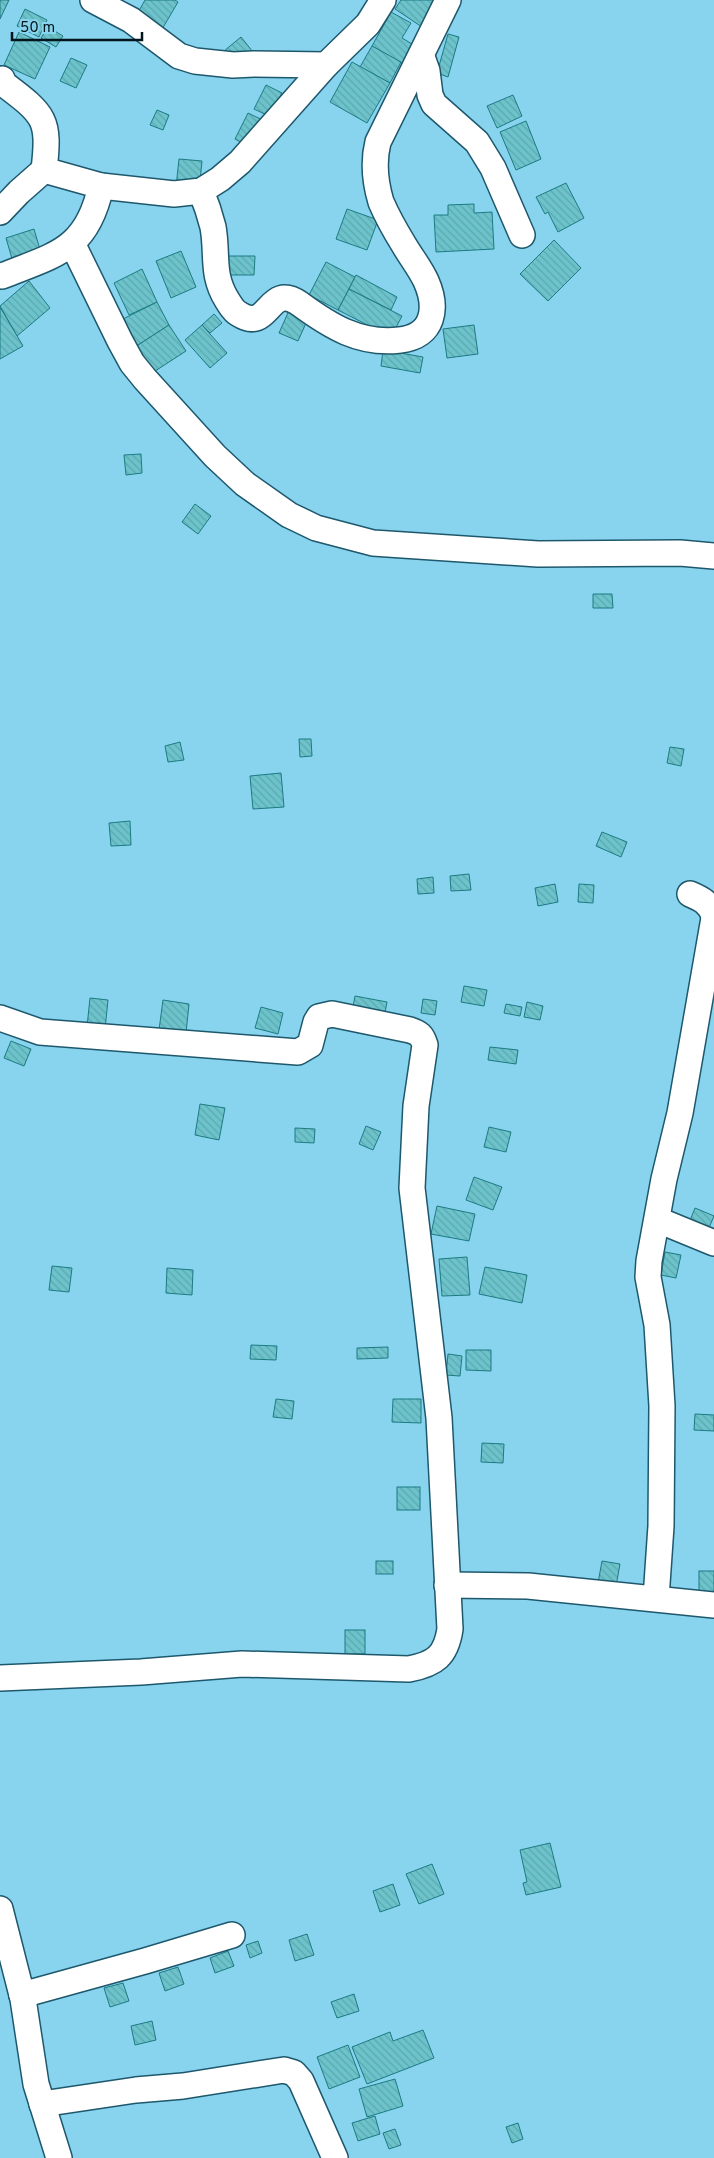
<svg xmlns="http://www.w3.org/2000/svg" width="714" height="2158" font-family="Overpass,sans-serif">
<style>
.building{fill:url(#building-back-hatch);stroke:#1c7b83}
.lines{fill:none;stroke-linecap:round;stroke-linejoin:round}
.minor-casing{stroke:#1e586c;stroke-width:28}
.minor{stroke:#fff;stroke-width:25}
</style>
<defs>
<pattern id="building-back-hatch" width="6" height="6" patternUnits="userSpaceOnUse" patternTransform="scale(1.25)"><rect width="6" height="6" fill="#6dc3cb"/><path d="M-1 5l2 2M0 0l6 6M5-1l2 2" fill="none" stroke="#5da7ae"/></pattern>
</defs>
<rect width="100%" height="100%" fill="#88d3ee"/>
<g class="building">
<path d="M0,0H9L0,19Z"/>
<path d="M145,0H175L178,2L161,31L136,16Z"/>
<path d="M401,0H434L444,7L428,31L395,9Z"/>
<path d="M25,9L47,20L39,37L17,26Z"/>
<path d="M391,12L411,23L402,38L417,47L407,66L372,46Z"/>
<path d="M48,27L63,36L56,47L41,38Z"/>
<path d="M19,32L50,47L35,79L4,65Z"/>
<path d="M448,34L459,37L448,77L437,73Z"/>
<path d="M241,37L253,52L236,65L224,51Z"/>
<path d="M372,46L401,62L390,83L360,67Z"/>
<path d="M71,58L87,65L76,88L60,81Z"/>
<path d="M352,62L390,83L367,123L330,102Z"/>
<path d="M266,85L282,93L269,116L254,109Z"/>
<path d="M513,95L522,116L497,128L487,106Z"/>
<path d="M157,110L169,115L163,130L150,125Z"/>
<path d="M248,113L271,124L258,151L235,139Z"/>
<path d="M526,121L541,159L516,170L500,132Z"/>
<path d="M179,159L202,161L199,190L176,187Z"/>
<path d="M566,183L584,218L558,232L548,212L545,214L536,197Z"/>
<path d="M474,204V213L492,212L494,249L436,252L434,215H448V205Z"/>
<path d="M347,209L378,220L367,250L336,239Z"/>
<path d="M34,229L43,260L15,269L6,238Z"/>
<path d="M554,240L581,268L548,301L520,274Z"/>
<path d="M181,251L196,287L171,298L156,261Z"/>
<path d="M228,256H255L254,275H227Z"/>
<path d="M326,262L355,277L338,310L309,295Z"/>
<path d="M142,269L157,302L129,315L114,283Z"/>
<path d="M356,275L397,297L391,310L349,289Z"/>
<path d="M29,281L50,308L17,336L0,306Z"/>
<path d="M349,289L402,316L391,337L338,310Z"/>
<path d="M157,302L169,325L135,347L121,320Z"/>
<path d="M291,306L310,314L298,341L279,333Z"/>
<path d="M0,307L23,346L0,359Z"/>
<path d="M214,314L222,323L210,333L202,325Z"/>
<path d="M169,325L186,351L152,373L135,347Z"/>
<path d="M202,325L227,353L210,368L185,340Z"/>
<path d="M474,325L478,354L447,358L443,329Z"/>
<path d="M383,350L423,357L420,373L381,366Z"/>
<path d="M141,454L142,473L126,475L124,455Z"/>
<path d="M195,504L211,516L198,534L182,522Z"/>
<path d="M593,594H612L613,608H593Z"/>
<path d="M299,739H311L312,756L300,757Z"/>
<path d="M180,742L184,760L168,762L165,746Z"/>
<path d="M670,747L684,749L681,766L667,763Z"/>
<path d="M281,773L284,807L253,809L250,776Z"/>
<path d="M130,821L131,845L111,846L109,823Z"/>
<path d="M602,832L627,842L621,857L596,846Z"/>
<path d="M469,874L471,890L451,891L450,876Z"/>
<path d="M433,877L434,893L418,894L417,879Z"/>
<path d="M555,884L558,902L538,906L535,888Z"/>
<path d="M579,884L594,885L593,903L578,902Z"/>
<path d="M464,986L487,990L484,1006L461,1002Z"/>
<path d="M355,996L387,1002L384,1018L352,1012Z"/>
<path d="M90,998L108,1000L105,1029L87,1027Z"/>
<path d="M423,999L437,1001L435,1015L421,1013Z"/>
<path d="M163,1000L189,1004L186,1033L159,1030Z"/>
<path d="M527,1002L543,1006L540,1020L524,1017Z"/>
<path d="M506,1004L522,1007L520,1016L504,1013Z"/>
<path d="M261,1007L283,1013L278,1034L255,1028Z"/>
<path d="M11,1041L31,1049L24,1066L4,1058Z"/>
<path d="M490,1047L518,1050L516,1064L488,1060Z"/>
<path d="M200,1104L225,1108L219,1140L195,1135Z"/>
<path d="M366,1126L381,1132L373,1150L359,1144Z"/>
<path d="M489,1127L511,1132L506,1152L484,1147Z"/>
<path d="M295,1128L315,1129L314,1143L295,1142Z"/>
<path d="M474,1177L502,1187L493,1210L466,1200Z"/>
<path d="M437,1206L475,1214L469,1241L431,1234Z"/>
<path d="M695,1208L714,1216L708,1230L689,1223Z"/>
<path d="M665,1252L681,1255L676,1278L661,1275Z"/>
<path d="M467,1257L470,1295L442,1296L439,1259Z"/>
<path d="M52,1266L72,1268L69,1292L49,1290Z"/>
<path d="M485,1267L527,1275L522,1303L479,1294Z"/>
<path d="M167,1268L193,1270L192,1295L166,1293Z"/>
<path d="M251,1345L277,1346L276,1360L250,1359Z"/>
<path d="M388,1347V1358L357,1359V1348Z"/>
<path d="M466,1350H491V1371L466,1370Z"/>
<path d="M448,1354L462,1356L460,1376L446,1375Z"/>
<path d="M276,1399L294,1401L292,1419L273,1417Z"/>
<path d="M393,1399H421V1423L392,1422Z"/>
<path d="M695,1414L714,1415V1431L694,1430Z"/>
<path d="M482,1443L504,1444L503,1463L481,1462Z"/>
<rect x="397" y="1487" width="23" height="23"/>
<rect x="376" y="1561" width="17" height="13"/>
<path d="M602,1561L620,1564L616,1586L598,1583Z"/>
<rect x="699" y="1571" width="15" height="24"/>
<rect x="345" y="1630" width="20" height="24"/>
<path d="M550,1843L561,1887L526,1895L523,1883L527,1882L520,1850Z"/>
<path d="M432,1864L444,1894L419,1904L406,1874Z"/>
<path d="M393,1884L400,1905L380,1912L373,1891Z"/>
<path d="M307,1934L314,1955L295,1961L289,1940Z"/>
<path d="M258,1941L262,1953L250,1958L246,1945Z"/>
<path d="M228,1951L234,1966L215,1973L210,1958Z"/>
<path d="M178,1967L184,1984L165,1991L159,1973Z"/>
<path d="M123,1983L129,2001L110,2007L104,1988Z"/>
<path d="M354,1994L359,2011L337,2018L331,2002Z"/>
<path d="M152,2021L156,2040L135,2045L131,2026Z"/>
<path d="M423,2030L434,2058L367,2084L352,2047L390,2032L393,2041Z"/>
<path d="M348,2045L360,2077L329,2089L317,2057Z"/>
<path d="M395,2079L403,2106L367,2117L359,2089Z"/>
<path d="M375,2116L380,2134L358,2141L352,2123Z"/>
<path d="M518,2123L523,2139L512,2143L506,2127Z"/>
<path d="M395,2129L401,2145L389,2149L383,2133Z"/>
</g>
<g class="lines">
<defs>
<g id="minor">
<path d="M93,0L131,20L179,56L195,61L233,65L254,64L326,65"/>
<path d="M422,57L427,71L430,95L434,104L477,142L493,168L522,235"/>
<path d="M2,79L4,84C45,115 50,119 44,170"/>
<path d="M201,191C206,203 210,215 213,227C218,255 211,274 227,300C231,306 233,311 239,314C270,334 267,281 300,304C330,326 360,345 400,340C434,336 438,308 426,281C420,268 411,257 404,245C396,232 387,216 381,202C375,182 373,162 378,142L448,0"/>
<path d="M0,212L19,192L44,170L101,186L174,194L201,191L220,179L240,162L326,65L368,24L383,0"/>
<path d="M72,243L120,341L132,363L145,379L215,456L245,484L289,515L316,528L373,543L538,554L680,553L714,556"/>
<path d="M2,276C57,254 87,250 101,186"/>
<path d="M690,894C702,899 709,903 714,915"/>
<path d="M0,1018L40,1032L298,1052L310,1045L316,1022L319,1017L332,1014L410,1030C419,1033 422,1035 425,1045L416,1106L412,1188L439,1418L450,1629C446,1656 435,1664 409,1669L242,1664L141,1672L0,1678"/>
<path d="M658,1220L714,1243"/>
<path d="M447,1585L528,1586L714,1605"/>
<path d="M656,1598L661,1526L662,1406L657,1325L648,1277L649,1261L664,1179L680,1113L714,918"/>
<path d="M0,1909L23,1999L36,2084L59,2158"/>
<path d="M22,1995L145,1961L232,1935"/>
<path d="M42,2104L136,2090L183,2086L284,2070L294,2073L301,2081L335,2158"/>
</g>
</defs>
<use href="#minor" class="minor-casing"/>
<use href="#minor" class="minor"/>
</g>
<path d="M12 32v8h130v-8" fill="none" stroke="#00151c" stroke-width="2.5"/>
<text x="20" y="32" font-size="15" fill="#00151c" stroke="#88d3ee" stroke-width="4" paint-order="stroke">50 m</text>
</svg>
